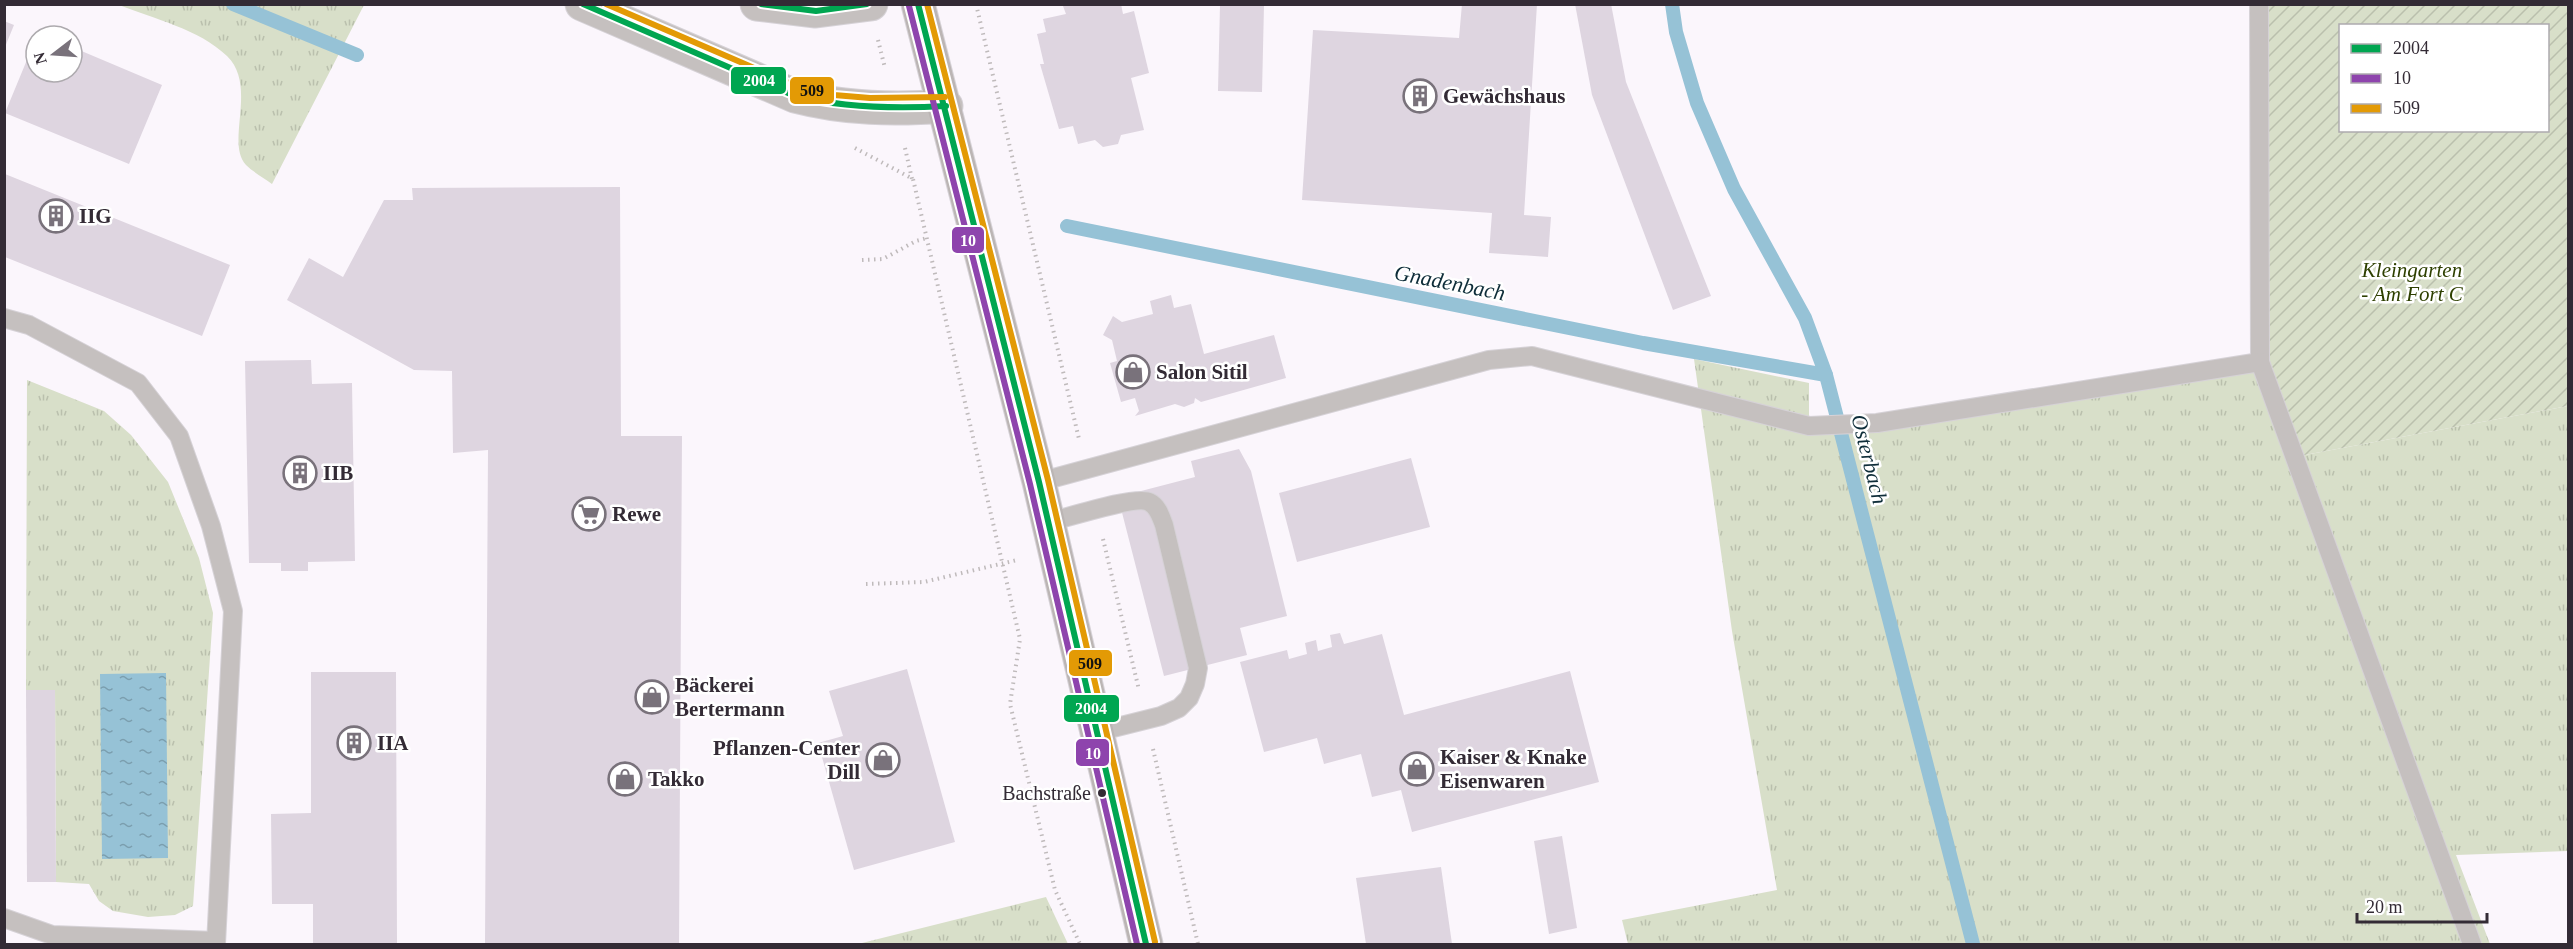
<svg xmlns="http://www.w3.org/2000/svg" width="2573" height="949" font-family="'Times New Roman',serif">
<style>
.grass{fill:url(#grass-tufts)}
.garden{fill:url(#garden-furrows);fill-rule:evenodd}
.water{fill:url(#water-ripples)}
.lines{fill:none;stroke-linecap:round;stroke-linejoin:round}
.stream{stroke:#96c2d6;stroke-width:14}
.building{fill:#ded5e0}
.service-casing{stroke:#d6d2d7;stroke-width:20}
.minor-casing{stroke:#d6d2d7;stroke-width:35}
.secondary-casing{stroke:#d6d2d7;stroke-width:35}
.path{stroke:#bfbabb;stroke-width:4;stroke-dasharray:1.5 4.5;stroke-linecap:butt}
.service{stroke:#c5c0bf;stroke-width:18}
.minor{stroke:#c5c0bf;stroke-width:33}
.secondary{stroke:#bbb5b4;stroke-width:33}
.bus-1-casing{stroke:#fff;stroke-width:10}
.bus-2-casing{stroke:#fff;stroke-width:10}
.bus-3-casing{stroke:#fff;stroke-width:10}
.bus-1{stroke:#00a651;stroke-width:6}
.bus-2{stroke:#8e44ad;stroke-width:6}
.bus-3{stroke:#e39a05;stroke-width:6}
.bus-dot{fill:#332b35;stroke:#fff;stroke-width:2}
.labels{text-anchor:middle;stroke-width:5;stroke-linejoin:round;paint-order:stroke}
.bus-label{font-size:20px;fill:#332b35;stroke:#fff;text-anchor:end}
.poi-label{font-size:21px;font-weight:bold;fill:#332b35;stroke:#fff;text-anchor:start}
.park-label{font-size:21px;font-style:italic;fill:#2e4001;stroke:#fff}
.water-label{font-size:22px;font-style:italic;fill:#0e2d39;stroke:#fff}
.line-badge{stroke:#fff;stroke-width:2}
.badge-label{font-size:16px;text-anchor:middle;font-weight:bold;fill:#fff}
.pale-badge-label{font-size:16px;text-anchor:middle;font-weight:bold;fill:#111}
</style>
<defs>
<pattern id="grass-tufts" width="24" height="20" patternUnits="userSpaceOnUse" patternTransform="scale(1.5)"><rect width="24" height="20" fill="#d8dfc9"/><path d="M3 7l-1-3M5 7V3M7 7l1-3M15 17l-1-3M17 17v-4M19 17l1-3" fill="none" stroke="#bac0ad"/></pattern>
<pattern id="garden-furrows" width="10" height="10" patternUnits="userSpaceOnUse" patternTransform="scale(1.5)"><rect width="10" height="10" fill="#d8dfc9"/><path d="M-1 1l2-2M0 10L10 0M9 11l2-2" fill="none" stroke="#bac0ad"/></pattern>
<pattern id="water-ripples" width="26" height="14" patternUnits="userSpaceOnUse" patternTransform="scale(1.5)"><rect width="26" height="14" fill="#96c2d6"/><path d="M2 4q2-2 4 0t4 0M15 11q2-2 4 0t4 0" fill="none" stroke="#7b9eae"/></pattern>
</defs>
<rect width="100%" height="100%" fill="#fbf6fc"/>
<g class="grass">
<path d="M119,5H364L272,184C264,178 253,172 246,165C225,143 258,86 227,56C199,29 154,19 119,5Z"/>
<path d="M1694,359L1809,383V425L2260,362L2294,457L2568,406V851L2456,855L2490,944H1628L1622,920L1777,890L1732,631Z"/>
<path d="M27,380L104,411L131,435L168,482L199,558L213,613L193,906L175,915L148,917L113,911L99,901L89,884L56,882L55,690H26Z"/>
<path d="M1046,897L1068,944H858Z"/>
</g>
<path class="garden" d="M2259,5H2568V406L2294,457L2260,362ZM2340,26H2548V130H2340Z"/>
<path class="water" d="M166,673L168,858L102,859L100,674Z"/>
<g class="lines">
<g class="stream">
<path d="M233,4L357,55"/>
<path d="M1672,4L1676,32L1697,103L1734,189L1805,318L1826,375L1973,944"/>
<path d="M1067,226L1643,343L1826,375"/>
</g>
</g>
<g class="building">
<path d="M1070,4H1121L1123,14L1134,11L1149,73L1131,78L1144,130L1121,135L1118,144L1103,147L1095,140L1078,144L1073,126L1059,129L1040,64H1044L1037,34L1046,32L1043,19L1066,14L1063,6Z"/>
<path d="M1462,4H1537L1524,215L1551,217L1548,257L1489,253L1492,213L1302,200L1313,30L1459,38Z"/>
<path d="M1575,4H1611L1626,82L1711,296L1673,310L1592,95Z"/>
<path d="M1220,5H1264L1262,92L1218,91Z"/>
<path d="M4,21L14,25L5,47H4Z"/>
<path d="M36,38V72H72V47L162,85L129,164L5,113Z"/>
<path d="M5,174L230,265L202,336L5,257Z"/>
<path d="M620,187L621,436H682L679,944H485L488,450L453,453L452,371L414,370L287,300L309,258L343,277L384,200H413L412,188Z"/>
<path d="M1171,295L1174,308L1191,304L1204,354L1274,335L1286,378L1201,402L1195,398L1194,403L1184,407L1175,404L1135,416L1139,411L1135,398L1121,402L1110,363L1117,361L1112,340L1103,335L1113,316L1122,322L1153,314L1150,301Z"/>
<path d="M311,360L312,384L352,383L355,561L308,562V571H281V563H249L245,361Z"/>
<path d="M1239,449L1251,471L1287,616L1240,628L1247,655L1164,676L1118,497L1195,477L1191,461Z"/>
<path d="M1411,458L1430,527L1297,562L1279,493Z"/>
<path d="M1340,633L1344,644L1382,634L1404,715L1570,671L1599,782L1412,832L1401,790L1372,797L1361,754L1324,764L1317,738L1264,752L1240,662L1287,650L1289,659L1307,654L1305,643L1316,640L1318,651L1332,647L1330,635Z"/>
<path d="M907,669L955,842L854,870L818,743L843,736L829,691Z"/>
<path d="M311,672H396L397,944H313V904H272L271,814L311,813Z"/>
<path d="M26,690H55L56,882H27Z"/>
<path d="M1562,836L1577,928L1549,934L1534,841Z"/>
<path d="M1441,867L1452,944H1366L1356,878Z"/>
</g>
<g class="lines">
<defs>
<g id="service">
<path d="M2259,4L2260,362L2472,944"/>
<path d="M4,318L29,325L138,383L179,436L211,526L233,611L216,944"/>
<path d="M1039,482L1489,360L1532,356L1809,426L1877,423L2260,362"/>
<path d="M1049,522C1066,518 1137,495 1149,502C1158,506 1161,517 1164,525L1198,668L1195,684L1189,698L1179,708L1161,716L1097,732"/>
<path d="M4,918L52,935L216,941"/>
</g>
<g id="minor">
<path d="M582,4L795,96C845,109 894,110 946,106"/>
<path d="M757,4L816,11L871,4"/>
</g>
<path id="secondary" d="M918,4L1039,482L1146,944"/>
</defs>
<use href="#service" class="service-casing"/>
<use href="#minor" class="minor-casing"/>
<use href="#secondary" class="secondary-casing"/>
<g class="path">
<path d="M976,4L1079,439"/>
<path d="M878,40L885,68"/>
<path d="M855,148L913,179L1020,639L1010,704L1055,890L1080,944"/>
<path d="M905,148L912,179"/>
<path d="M862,260L883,259L916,241L927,238"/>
<path d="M1103,539L1139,690"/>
<path d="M866,584L924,582L1017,560"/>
<path d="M1153,749L1198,944"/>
</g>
<use href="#service" class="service"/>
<use href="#minor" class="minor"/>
<use href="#secondary" class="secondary"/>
<defs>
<g id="bus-1">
<path d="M583,4L795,96C845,108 895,109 946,106"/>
<path d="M761,4L816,11L867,4"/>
<path d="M918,4L1039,482L1146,944"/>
</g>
<path id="bus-2" d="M909,6L1030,484L1137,944"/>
<g id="bus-3">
<path d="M606,4L798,87L834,95L870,98L945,97"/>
<path d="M927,4L1048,480L1155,942"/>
</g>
</defs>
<use href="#bus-1" class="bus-1-casing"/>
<use href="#bus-2" class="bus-2-casing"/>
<use href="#bus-3" class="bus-3-casing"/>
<use href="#bus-1" class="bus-1"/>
<use href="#bus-2" class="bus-2"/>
<use href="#bus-3" class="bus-3"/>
</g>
<defs>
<symbol id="building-ring" viewBox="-11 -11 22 22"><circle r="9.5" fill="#fff" stroke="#79727b" stroke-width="1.5"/><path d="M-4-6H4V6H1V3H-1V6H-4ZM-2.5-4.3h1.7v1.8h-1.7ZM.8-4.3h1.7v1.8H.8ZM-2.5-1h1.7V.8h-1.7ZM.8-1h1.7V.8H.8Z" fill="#79727b"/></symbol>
<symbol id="shop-ring" viewBox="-11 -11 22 22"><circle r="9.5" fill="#fff" stroke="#79727b" stroke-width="1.5"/><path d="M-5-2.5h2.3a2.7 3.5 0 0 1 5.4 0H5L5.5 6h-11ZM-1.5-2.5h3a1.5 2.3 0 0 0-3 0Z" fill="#79727b"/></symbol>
<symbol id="supermarket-ring" viewBox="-11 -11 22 22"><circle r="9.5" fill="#fff" stroke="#79727b" stroke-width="1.5"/><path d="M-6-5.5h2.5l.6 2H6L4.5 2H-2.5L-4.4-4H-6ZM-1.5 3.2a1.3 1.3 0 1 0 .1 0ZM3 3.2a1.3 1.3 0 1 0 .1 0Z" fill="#79727b"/></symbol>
</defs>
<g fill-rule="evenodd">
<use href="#building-ring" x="1401" y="77" width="38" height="38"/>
<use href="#building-ring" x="37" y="197" width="38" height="38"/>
<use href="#shop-ring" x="1114" y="353" width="38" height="38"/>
<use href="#building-ring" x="281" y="454" width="38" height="38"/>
<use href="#supermarket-ring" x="570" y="495" width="38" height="38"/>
<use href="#shop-ring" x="633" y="678" width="38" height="38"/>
<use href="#building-ring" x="335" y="724" width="38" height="38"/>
<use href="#shop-ring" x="864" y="741" width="38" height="38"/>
<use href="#shop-ring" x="1398" y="750" width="38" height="38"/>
<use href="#shop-ring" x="606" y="760" width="38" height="38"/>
</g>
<circle class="bus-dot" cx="1102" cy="793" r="5"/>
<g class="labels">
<g class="bus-label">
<text x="1091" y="800">Bachstraße</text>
</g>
<g class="poi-label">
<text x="1443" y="103">Gewächshaus</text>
<text x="79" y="223">IIG</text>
<text x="1156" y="379">Salon Sitil</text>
<text x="323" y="480">IIB</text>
<text x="612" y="521">Rewe</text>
<text x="675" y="692">Bäckerei<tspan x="675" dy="24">Bertermann</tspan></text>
<text x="377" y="750">IIA</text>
<text x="860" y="755" text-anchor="end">Pflanzen-Center<tspan x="860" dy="24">Dill</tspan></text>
<text x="1440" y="764">Kaiser &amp; Knake<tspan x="1440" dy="24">Eisenwaren</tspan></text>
<text x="648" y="786">Takko</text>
</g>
<g class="park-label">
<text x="2412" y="277">Kleingarten<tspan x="2412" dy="24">- Am Fort C</tspan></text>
</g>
<g class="water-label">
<text transform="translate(1450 282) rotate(11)" y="8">Gnadenbach</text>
<text transform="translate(1870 459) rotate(76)" y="8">Osterbach</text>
</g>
</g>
<g class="line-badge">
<rect x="730" y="66" width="57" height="29" rx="6" fill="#00a651"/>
<rect x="789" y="76" width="46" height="29" rx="6" fill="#e39a05"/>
<rect x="951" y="226" width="34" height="28" rx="6" fill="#8e44ad"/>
<rect x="1068" y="649" width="45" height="28" rx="6" fill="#e39a05"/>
<rect x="1063" y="694" width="57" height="29" rx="6" fill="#00a651"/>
<rect x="1075" y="738" width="35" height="29" rx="6" fill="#8e44ad"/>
</g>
<g class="badge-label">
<text x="759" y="86">2004</text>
<text x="968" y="246">10</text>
<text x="1091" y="714">2004</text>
<text x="1093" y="759">10</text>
</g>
<g class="pale-badge-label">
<text x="812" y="96">509</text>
<text x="1090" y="669">509</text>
</g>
<rect width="2573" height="949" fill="none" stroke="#332b35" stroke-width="12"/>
<rect x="2339" y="24" width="210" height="108" fill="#ffffff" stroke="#adaaae" stroke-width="1.5"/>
<rect x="2351" y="44" width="30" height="9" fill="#00a651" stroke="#adaaae" stroke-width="1.5"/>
<text x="2393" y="54" font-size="18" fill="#332b35">2004</text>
<rect x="2351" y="74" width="30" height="9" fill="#8e44ad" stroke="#adaaae" stroke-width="1.5"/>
<text x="2393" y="84" font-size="18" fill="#332b35">10</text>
<rect x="2351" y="104" width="30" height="9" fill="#e39a05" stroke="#adaaae" stroke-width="1.5"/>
<text x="2393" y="114" font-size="18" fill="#332b35">509</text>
<g transform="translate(54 54) rotate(253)"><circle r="28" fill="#ffffff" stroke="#adaaae" stroke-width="1.5"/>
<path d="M0-4.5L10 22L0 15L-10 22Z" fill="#79727b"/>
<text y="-9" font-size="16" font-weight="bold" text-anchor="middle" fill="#332b35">N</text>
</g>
<path d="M2357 913v9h130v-9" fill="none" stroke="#332b35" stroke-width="3"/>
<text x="2366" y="913" font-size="18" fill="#332b35" stroke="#ffffff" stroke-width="4.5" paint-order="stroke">20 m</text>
</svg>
